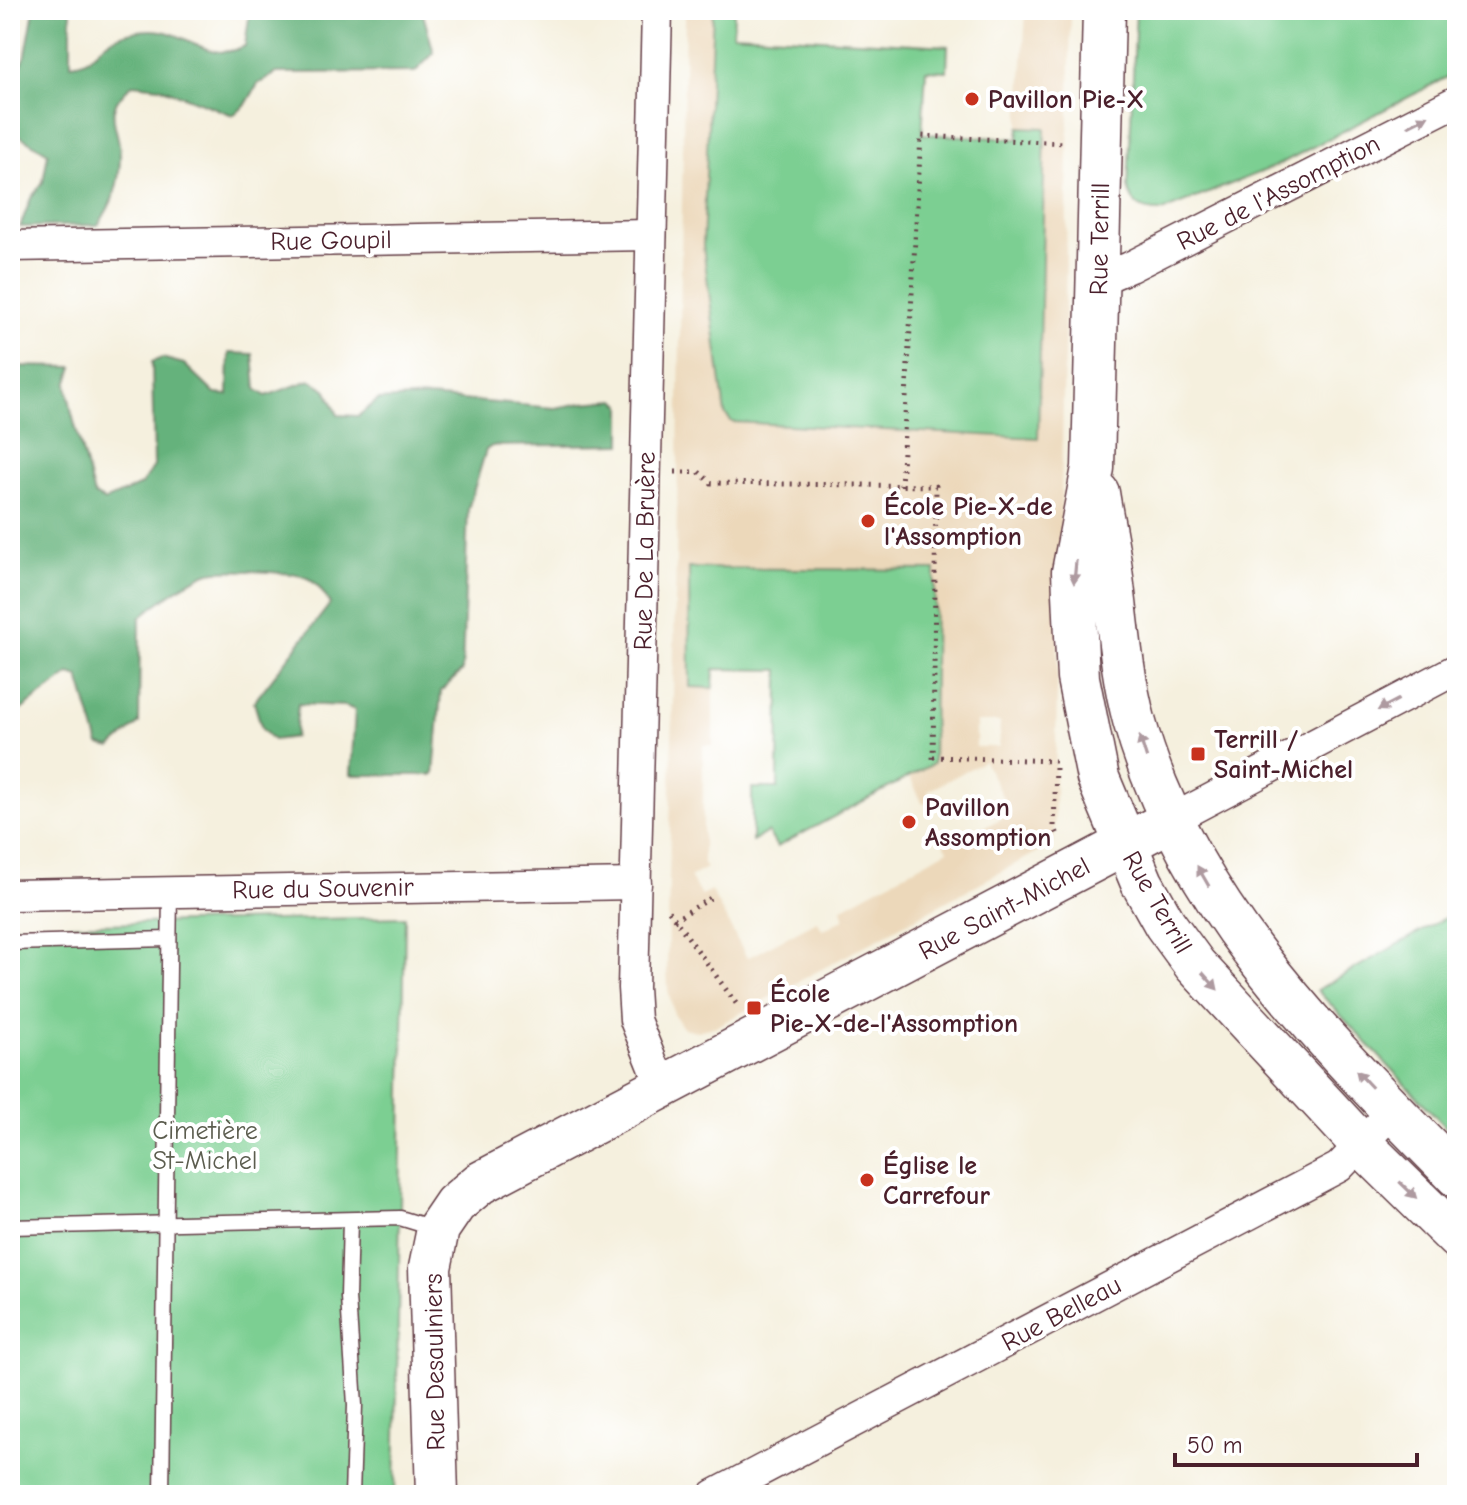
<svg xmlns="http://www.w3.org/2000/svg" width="1467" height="1505" font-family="'Comic Neue',sans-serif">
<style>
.built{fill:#ecd8ba;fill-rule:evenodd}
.green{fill:#7ccf92;stroke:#63775e;stroke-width:2}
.forest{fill:#65b27c;stroke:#586854;stroke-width:2}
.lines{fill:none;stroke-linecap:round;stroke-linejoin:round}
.lane-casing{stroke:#643e46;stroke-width:17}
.street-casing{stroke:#643e46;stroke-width:33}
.secondary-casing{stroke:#643e46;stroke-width:45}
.path{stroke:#643e46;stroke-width:5;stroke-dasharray:2 6;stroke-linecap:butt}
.lane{stroke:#fff;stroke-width:14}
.street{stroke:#fff;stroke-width:30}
.secondary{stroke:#fff;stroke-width:42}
.oneway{fill:#ae9aa0}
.poi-dot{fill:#c8321e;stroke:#fff;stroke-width:3}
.labels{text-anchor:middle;stroke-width:8;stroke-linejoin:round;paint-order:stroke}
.poi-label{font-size:26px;font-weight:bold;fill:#4a1f2b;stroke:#fff;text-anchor:start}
.street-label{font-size:26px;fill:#4a1f2b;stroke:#fff}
.park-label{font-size:26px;fill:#5c5d4f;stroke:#fff}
</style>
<rect width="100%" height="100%" fill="#fff"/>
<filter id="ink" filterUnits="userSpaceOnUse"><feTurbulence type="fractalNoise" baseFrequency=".0125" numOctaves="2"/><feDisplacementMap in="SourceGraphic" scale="16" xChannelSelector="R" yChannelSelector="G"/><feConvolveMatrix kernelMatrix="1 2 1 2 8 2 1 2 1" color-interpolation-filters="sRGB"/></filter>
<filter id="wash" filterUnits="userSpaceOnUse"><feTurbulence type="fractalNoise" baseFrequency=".006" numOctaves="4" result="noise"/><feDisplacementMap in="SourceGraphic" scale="32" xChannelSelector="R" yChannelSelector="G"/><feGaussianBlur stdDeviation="1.8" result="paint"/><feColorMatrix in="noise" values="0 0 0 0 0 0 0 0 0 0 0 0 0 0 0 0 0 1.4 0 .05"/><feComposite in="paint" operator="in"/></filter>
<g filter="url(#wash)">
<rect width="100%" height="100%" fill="#f5f0de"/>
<path class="built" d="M685,10H734L713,11L1037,438L1045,129L1019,127L1026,10H1071L1054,843L717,1026L697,1031L683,1028L674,1014L668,990L667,970L678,464ZM689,569L935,570L933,764L909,776L923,804L932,799L928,791L984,761L1011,813L955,843L953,839L944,844L948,850L841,908L845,918L823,930L817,921L747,958L711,891L701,896L690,877L706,868L703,863V745H713V688L690,687ZM976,722H1000L999,747H976Z"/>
<g class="green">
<path d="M713,10L734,12L733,34L948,46L947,71L926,70L922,134L1018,139L1019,127L1045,128L1038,438L732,422L725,414L703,246Z"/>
<path d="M1136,10H1457V72L1276,166L1163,211C1144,212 1132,207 1128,187Z"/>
<path d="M689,568L935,570L933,764L777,847L768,832L752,841V788H778L779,670L714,669L713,688L690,687Z"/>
<path d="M1457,911V1139L1317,990Z"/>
<path d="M405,917L395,1495H10V926Z"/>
</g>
<g class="forest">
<path d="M34,10H71V64C92,62 92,52 107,42C122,32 145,28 162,31C195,37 209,63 245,46L250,10H422L434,53L415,72L277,73L258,84L245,106L233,115L160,87L133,84C97,113 122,126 120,159C119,186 113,203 98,225L20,227L31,198L43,182L48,153L10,130V92L26,54Z"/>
<path d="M229,353L253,354L256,389L266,396L310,380L326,389L338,415L358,416L378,400L428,397L555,408L582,403L616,400L622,406V444L492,446L486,450L468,509L462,671L441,691L434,775H351L355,710L345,706L298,704L295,737L273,740L262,729L254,702L330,604C324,594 317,582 305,577C291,572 220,568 207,573C191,579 152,606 140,618L139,723L111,748L99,745L79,677L70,674L10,718V366L73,367L67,385L72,414L94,495L105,501L141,485L154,466L152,362L162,358L184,364L215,394L228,395Z"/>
</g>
</g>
<g filter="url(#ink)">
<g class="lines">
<defs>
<g id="lane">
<path d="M10,943L169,939"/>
<path d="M350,1220L348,1297L355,1405L352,1495"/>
<path d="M10,1227L400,1218L433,1228"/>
<path d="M162,1495L170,891"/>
</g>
<g id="street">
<path d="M657,10L633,988L635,1020L662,1087"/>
<path d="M10,246L651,235"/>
<path d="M1097,281L1130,267L1457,101"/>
<path d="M1171,820L1457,669"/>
<path d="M10,895L636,884"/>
<path d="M714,1495L1339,1167L1393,1111"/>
</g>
<g id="secondary">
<path d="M1104,10L1093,468L1073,572L1078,678L1098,778L1142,883L1165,924L1195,965L1361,1144L1457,1238"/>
<path d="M1098,493C1102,519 1108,544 1111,570C1118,621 1121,671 1134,720C1185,906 1327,1043 1457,1176"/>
<path d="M437,1495L430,1268L438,1229L455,1204L480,1183L1171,820"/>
</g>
</defs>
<use href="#lane" class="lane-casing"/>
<use href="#street" class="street-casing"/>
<use href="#secondary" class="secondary-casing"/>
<g class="path">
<path d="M675,472H699L711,483L936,486L933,764"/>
<path d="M901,486L921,136L1066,143"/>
<path d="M933,757L1056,761"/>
<path d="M1056,768L1054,826L1059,837"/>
<path d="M669,911L738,1006"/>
<path d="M674,920L714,896"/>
</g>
<use href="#lane" class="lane"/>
<use href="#street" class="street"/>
<use href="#secondary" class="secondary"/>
</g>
<defs><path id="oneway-solid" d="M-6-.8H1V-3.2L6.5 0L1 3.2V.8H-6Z" transform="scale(2)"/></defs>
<g class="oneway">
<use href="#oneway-solid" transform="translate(1418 121) rotate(-27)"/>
<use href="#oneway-solid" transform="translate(1075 572) rotate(95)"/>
<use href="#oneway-solid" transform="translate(1388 705) rotate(152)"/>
<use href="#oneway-solid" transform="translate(1143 747) rotate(-108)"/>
<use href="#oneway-solid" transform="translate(1203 876) rotate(-120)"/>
<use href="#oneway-solid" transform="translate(1210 981) rotate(48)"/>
<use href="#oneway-solid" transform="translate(1364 1079) rotate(-133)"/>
<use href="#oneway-solid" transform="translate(1408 1190) rotate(44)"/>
</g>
</g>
<g class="poi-dot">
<circle cx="972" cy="99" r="8"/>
<circle cx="868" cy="521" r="8"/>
<rect x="1190" y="746" width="16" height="16" rx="4"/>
<circle cx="909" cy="822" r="8"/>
<rect x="746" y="1000" width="16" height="16" rx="4"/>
<circle cx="867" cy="1180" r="8"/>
</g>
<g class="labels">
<g class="poi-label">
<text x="988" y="108">Pavillon Pie-X</text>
<text x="884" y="515">École Pie-X-de<tspan x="884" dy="30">l'Assomption</tspan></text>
<text x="1214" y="748">Terrill /<tspan x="1214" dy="30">Saint-Michel</tspan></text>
<text x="925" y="816">Pavillon<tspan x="925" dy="30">Assomption</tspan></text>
<text x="770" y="1002">École<tspan x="770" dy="30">Pie-X-de-l'Assomption</tspan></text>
<text x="883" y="1174">Église le<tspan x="883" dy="30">Carrefour</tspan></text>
</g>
<g class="street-label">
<text transform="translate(1278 192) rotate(-27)" y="9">Rue de l'Assomption</text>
<text transform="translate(1099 239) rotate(-89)" y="9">Rue Terrill</text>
<text transform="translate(331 240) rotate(-1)" y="9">Rue Goupil</text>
<text transform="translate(644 551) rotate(-89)" y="9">Rue De La Bruère</text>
<text transform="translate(323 888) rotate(-1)" y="9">Rue du Souvenir</text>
<text transform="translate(1158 902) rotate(60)" y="9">Rue Terrill</text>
<text transform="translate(1004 908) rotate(-28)" y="9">Rue Saint-Michel</text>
<text transform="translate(1061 1313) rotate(-28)" y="9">Rue Belleau</text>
<text transform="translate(434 1362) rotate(-91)" y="9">Rue Desaulniers</text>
</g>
<g class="park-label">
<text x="205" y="1139">Cimetière<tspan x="205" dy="30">St-Michel</tspan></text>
</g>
</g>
<rect width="1467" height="1505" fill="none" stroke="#fff" stroke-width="40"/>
<path d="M1175 1453v12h242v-12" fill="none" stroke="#4a1f2b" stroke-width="4"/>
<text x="1187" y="1453" font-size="24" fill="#4a1f2b" stroke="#ffffff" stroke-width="6" paint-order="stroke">50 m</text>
</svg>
